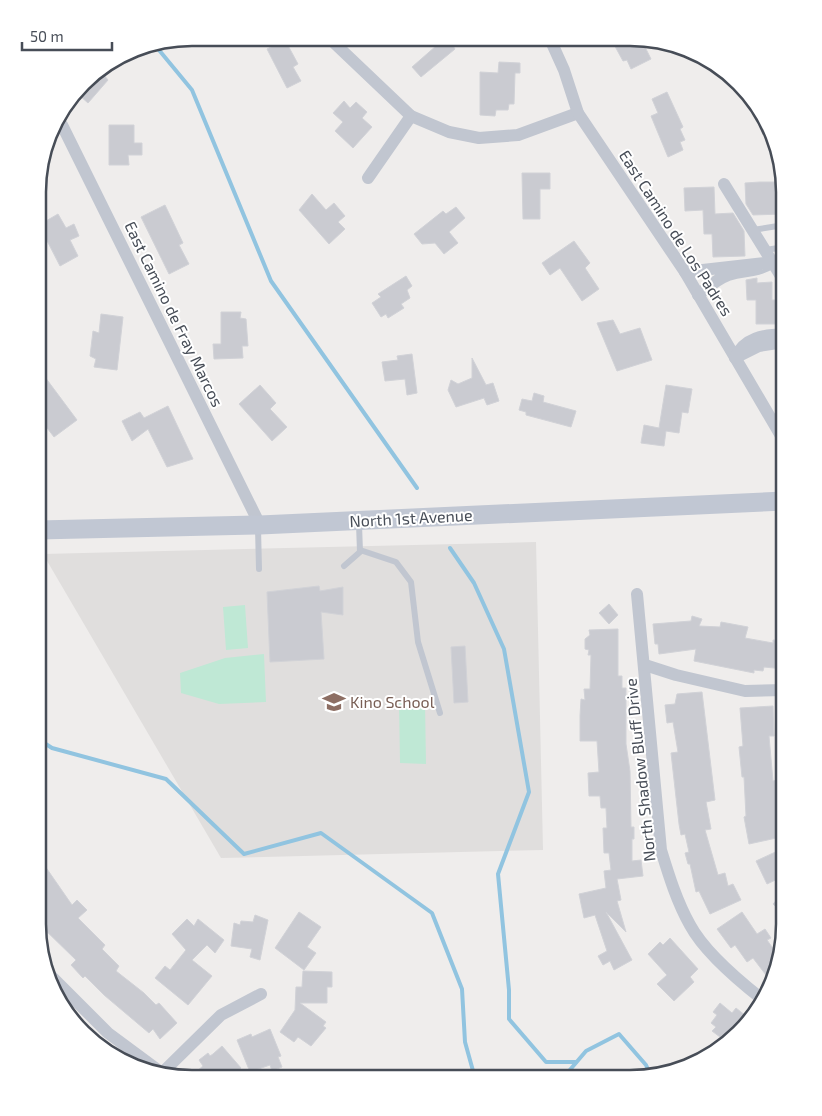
<svg xmlns="http://www.w3.org/2000/svg" width="822" height="1116" font-family="'Exo 2',sans-serif">
<style>
.education{fill:#e0dedd}
.green{fill:#bfe8d5}
.lines{fill:none;stroke-linecap:round;stroke-linejoin:round}
.stream{stroke:#91c4e0;stroke-width:4}
.building{fill:#cacbd1;stroke:#d1d2d7}
.lane{stroke:#c1c6d0;stroke-width:6}
.street{stroke:#c1c6d0;stroke-width:12}
.secondary{stroke:#c1c7d3;stroke-width:19}
.labels{text-anchor:middle;stroke-width:4;stroke-linejoin:round;paint-order:stroke}
.street-label{font-size:16px;fill:#474d57;stroke:#fff}
.education-label{font-size:16px;fill:#785e54;stroke:#fff;text-anchor:start}
.rim{fill:none;stroke:#474d57;stroke-width:2.5}
</style>
<rect width="100%" height="100%" fill="#efedec"/>
<path class="education" d="M536,542L543,850L221,858L43,554Z"/>
<g class="green">
<path d="M245,605L248,648L226,650L223,607Z"/>
<path d="M264,654L266,702L219,704L181,693L180,673L225,658Z"/>
<path d="M425,701L426,764L400,763L399,703Z"/>
</g>
<g class="lines">
<g class="stream">
<path d="M154,44L192,90L271,281L417,488"/>
<path d="M450,548L474,583L504,649L529,792L498,874L509,990V1019L546,1062H576"/>
<path d="M38,739L52,748L166,779L244,854L321,833L432,913L462,989L465,1042L475,1078"/>
<path d="M563,1078L586,1051L619,1034L646,1065L650,1074"/>
</g>
</g>
<g class="building">
<path d="M430,38H448L455,49L421,77L412,67L436,46Z"/>
<path d="M611,39H641L651,59L631,69L627,60L623,61Z"/>
<path d="M285,40L298,64L293,67L301,81L287,88L267,49Z"/>
<path d="M499,62L520,63V73H515L514,104H509L508,110H496L495,116L480,115V72L498,73Z"/>
<path d="M100,70L108,80L88,103L79,95L84,88L82,86L90,76Z"/>
<path d="M667,92L683,127L680,129L685,140L680,142L683,150L668,157L651,116L658,113L652,99Z"/>
<path d="M344,101L350,108L356,102L367,112L362,118L372,127L353,148L335,131L343,122L333,113Z"/>
<path d="M109,125H134V143H142V155H128L129,165H109Z"/>
<path d="M522,173H550V189H540V219H523Z"/>
<path d="M760,182H782L784,192L783,214L753,215L746,204L745,183Z"/>
<path d="M714,187L715,214L733,213L744,231L745,256L713,257L712,234H704L703,210L685,211L684,188Z"/>
<path d="M312,194L326,210L334,203L345,216L338,222L345,229L329,244L299,210Z"/>
<path d="M165,205L183,243L179,245L189,264L169,274L141,217Z"/>
<path d="M456,207L465,218L449,232L458,243L444,254L435,243L422,244L414,234L443,211L446,214Z"/>
<path d="M58,214L66,228L74,224L79,236L70,240L78,256L60,266L39,225Z"/>
<path d="M574,241L590,263L585,268L599,289L582,301L560,268L550,275L542,263Z"/>
<path d="M406,276L412,286L407,290L410,298L401,304L404,308L388,318L386,314L381,317L372,303L381,297L378,294Z"/>
<path d="M757,278V283L772,282V300H784V324H756V300H747L746,280Z"/>
<path d="M221,312H241L240,318L246,319L248,346H242L243,358L214,359L213,344H221Z"/>
<path d="M101,314L123,317L117,370L94,367L96,359L90,356L93,331L99,333Z"/>
<path d="M613,320L620,334L640,328L652,360L617,371L597,323Z"/>
<path d="M412,354L417,393L407,395L405,379L385,381L382,362L398,360L397,356Z"/>
<path d="M472,358L486,385L493,383L499,401L487,405L484,398L456,407L448,390L451,380L458,384L472,378Z"/>
<path d="M39,369L77,420L54,437L38,416Z"/>
<path d="M260,385L276,403L270,409L287,427L272,441L239,404Z"/>
<path d="M666,385L692,389L688,413L682,412L679,433L666,431L664,446L641,443L644,425L659,428Z"/>
<path d="M534,393L544,396L543,402L576,411L571,427L526,415V412L519,410L522,399L532,401Z"/>
<path d="M168,406L193,459L167,467L148,429L132,441L122,421L140,412L144,418Z"/>
<path d="M319,586L320,591L343,587V615L321,612L324,659L270,662L267,592Z"/>
<path d="M609,604L618,615L609,624L599,613Z"/>
<path d="M692,616L702,619L699,626L720,627L721,622L748,627L745,638L773,643V640L784,641V669L764,667L763,671L754,670V673L694,661L696,649L659,654L658,644H655L653,624L691,621Z"/>
<path d="M618,629V676H622V688H626V744L630,771L631,827H634V839H632V861L641,860L643,876L617,879L621,900L617,901L626,932L606,912L632,960L614,970L610,961L603,965L598,956L607,951L595,915L584,918L579,894L606,888L604,871L611,870L609,853H604L603,828H607L606,808H601L600,796H589L588,773L599,772L597,741H580V716L581,699L585,700L584,689H590L591,655H588L589,650L585,649V639L590,635L589,630Z"/>
<path d="M465,646L468,702L454,703L451,647Z"/>
<path d="M702,692L715,800L706,802L711,829L705,830L718,875L725,873L728,886L733,884L741,900L710,914L699,891L696,892L690,864H688L685,853L689,852L685,834L681,835L679,824L671,753L678,752L673,722L667,723L665,705L675,704L677,694Z"/>
<path d="M773,706L774,736H769L773,781L777,780L776,804L781,837L749,844L744,817L746,816L744,777H742L739,747L743,746L740,708Z"/>
<path d="M784,848V876L767,884L756,861Z"/>
<path d="M38,856L72,905L77,900L87,910L78,918L105,945L102,949L119,966L116,971L144,993L156,1005L159,1003L177,1023L160,1039L153,1029L149,1033L104,995L85,976L83,978L71,965L76,960L38,923Z"/>
<path d="M784,892V915L773,904Z"/>
<path d="M299,912L321,927L307,947L316,953L304,970L275,948Z"/>
<path d="M742,912L757,934L765,929L771,938L767,940L777,954L769,979L753,958L747,962L735,945L731,948L717,929Z"/>
<path d="M255,915L268,920L260,960L250,957L252,949L231,946L234,923L240,925L241,921L253,922Z"/>
<path d="M187,919L194,926L198,919L224,940L215,953L207,945L192,960L212,976L188,1005L155,978L165,966L170,970L186,950L172,934Z"/>
<path d="M670,938L698,969L690,977L694,982L674,1001L657,984L667,975L648,954L660,942L663,945Z"/>
<path d="M303,971L332,972V987H327V1003H300L326,1022L323,1026L326,1028L311,1046L298,1037L294,1042L280,1032L295,1010L296,987H302Z"/>
<path d="M720,1003L732,1013L736,1008L746,1016L724,1040L712,1031L716,1027L711,1023L717,1015L713,1012Z"/>
<path d="M270,1029L281,1056L278,1057L282,1067L272,1071L270,1065L250,1072L237,1040L251,1034L252,1037Z"/>
<path d="M222,1046L241,1068L230,1077H190L203,1066L199,1060L208,1053L210,1056L213,1054Z"/>
</g>
<g class="lines">
<g class="lane">
<path d="M753,230L784,225"/>
<path d="M766,250L784,247"/>
<path d="M258,528L259,569"/>
<path d="M360,550L396,562L411,582L418,642L440,713"/>
<path d="M344,566L360,552L359,524"/>
</g>
<g class="street">
<path d="M329,38L411,116L449,132L479,138L518,135L578,113"/>
<path d="M550,39L564,70L578,113L685,272L784,441"/>
<path d="M57,119L62,125L260,525"/>
<path d="M368,178L411,116"/>
<path d="M724,184L784,281"/>
<path d="M685,272L773,262C753,274 747,269 728,275C717,279 708,287 698,295"/>
<path d="M784,342L759,346L735,358C744,337 764,335 784,334"/>
<path d="M637,594L661,850C669,876 677,902 690,925C704,951 739,981 762,999"/>
<path d="M645,665L676,675L745,691L784,690"/>
<path d="M50,975L108,1033L162,1073"/>
<path d="M162,1073L221,1015L261,994"/>
</g>
<path class="secondary" d="M38,530L260,525L784,501"/>
</g>
<defs>
<symbol id="school-bare" viewBox="-9 -9 18 18"><path d="M0-5L7-2L0 1L-7-2ZM-4 1L0 2.5L4 1V4Q0 6-4 4Z" fill="#8d6e63" stroke="#fff" stroke-width="2.5" paint-order="stroke"/></symbol>
</defs>
<g fill-rule="evenodd">
<use href="#school-bare" x="318" y="686" width="32" height="32"/>
</g>
<g class="labels">
<g class="street-label">
<text transform="translate(676 233) rotate(57)" y="6">East Camino de Los Padres</text>
<text transform="translate(174 314) rotate(64)" y="6">East Camino de Fray Marcos</text>
<text transform="translate(411 518) rotate(-3)" y="6">North 1st Avenue</text>
<text transform="translate(640 770) rotate(-96)" y="6">North Shadow Bluff Drive</text>
</g>
<g class="education-label">
<text x="350" y="708">Kino School</text>
</g>
</g>
<path d="M0 0H822V1116H0ZM192 46H630A146 146 0 0 1 776 192V924A146 146 0 0 1 630 1070H192A146 146 0 0 1 46 924V192A146 146 0 0 1 192 46Z" fill="#fff" fill-rule="evenodd"/>
<path class="rim" d="M192 46H630A146 146 0 0 1 776 192V924A146 146 0 0 1 630 1070H192A146 146 0 0 1 46 924V192A146 146 0 0 1 192 46Z"/>
<path d="M22 42v8h90v-8" fill="none" stroke="#474d57" stroke-width="2.5"/>
<text x="30" y="42" font-size="15" fill="#474d57" stroke="#ffffff" stroke-width="4" paint-order="stroke">50 m</text>
</svg>
